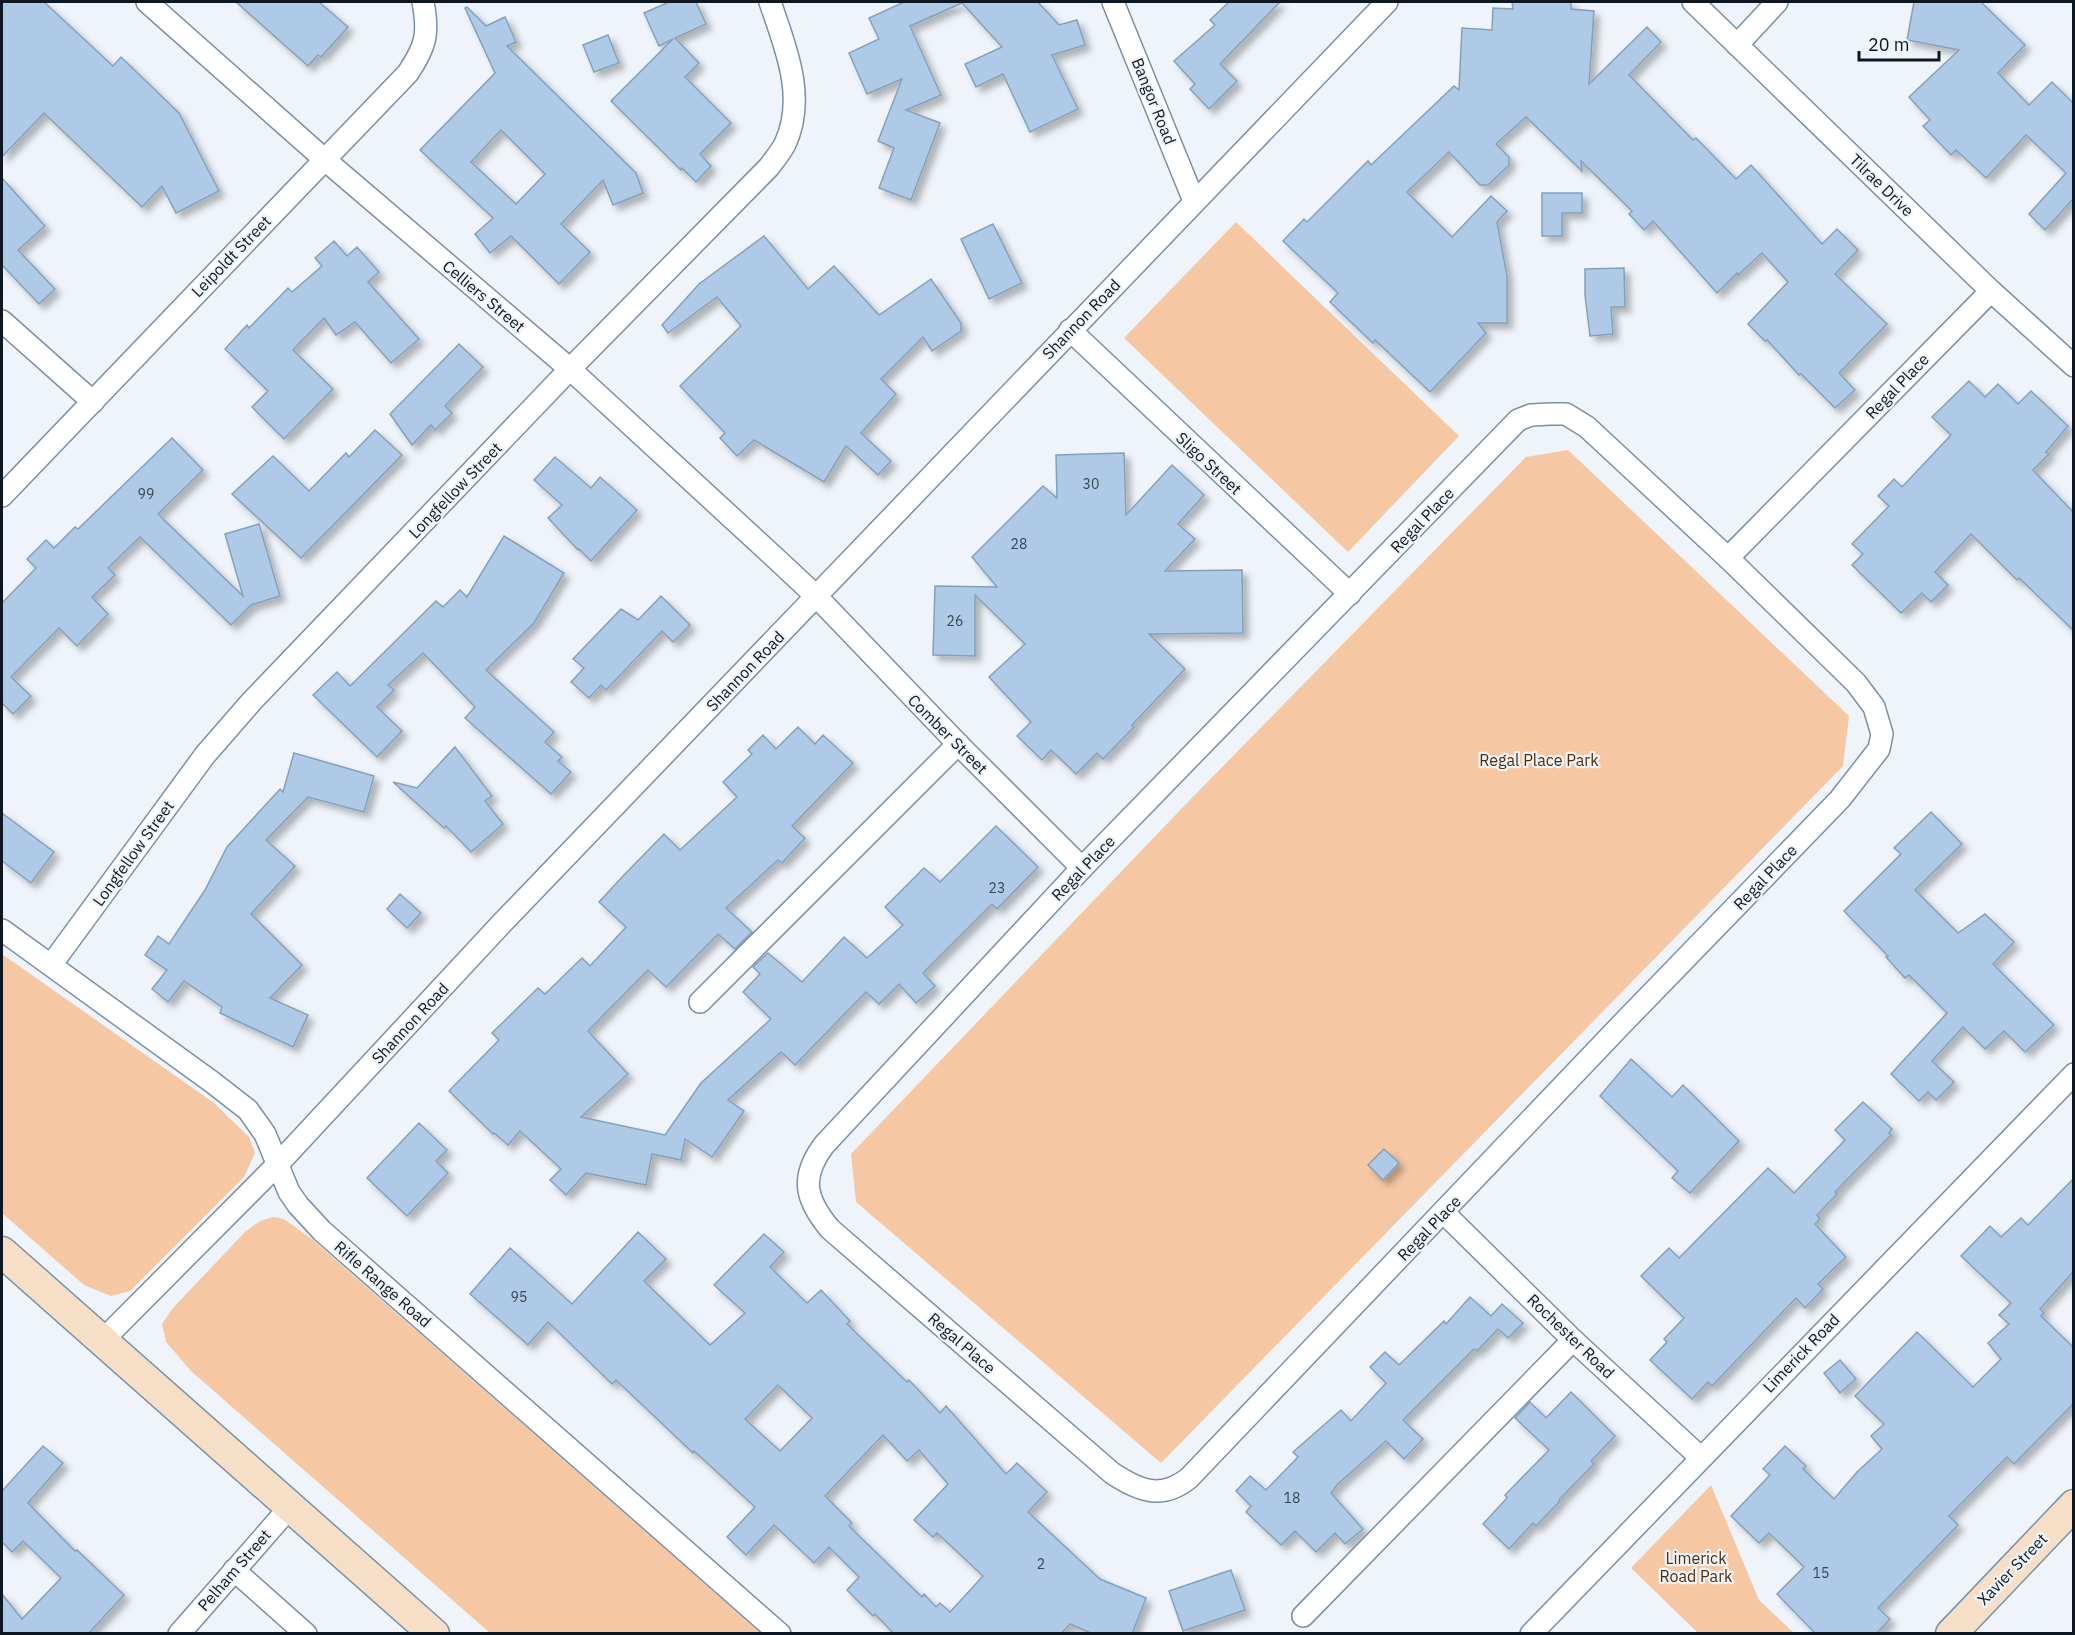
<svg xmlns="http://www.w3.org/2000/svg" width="2075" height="1635" font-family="'IBM Plex Sans',sans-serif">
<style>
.green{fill:#f5c8a3}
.building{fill:#afcae7;stroke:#85a0bb;stroke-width:1.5;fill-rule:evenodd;filter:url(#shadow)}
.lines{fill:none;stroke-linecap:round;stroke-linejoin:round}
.minor-casing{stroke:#7791ab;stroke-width:24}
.secondary-casing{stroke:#7791ab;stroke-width:33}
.minor{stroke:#fff;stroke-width:21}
.secondary{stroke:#f7dec7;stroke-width:30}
.labels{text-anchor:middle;stroke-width:4.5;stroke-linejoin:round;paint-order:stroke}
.number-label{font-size:14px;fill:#364453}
.street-label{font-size:16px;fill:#0e1822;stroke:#eef4fa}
.park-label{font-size:16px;fill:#542d04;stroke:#eef4fa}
</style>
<defs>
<filter id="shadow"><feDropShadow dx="5.5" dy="5.5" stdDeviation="3" flood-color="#0004"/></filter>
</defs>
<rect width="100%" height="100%" fill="#eef4fa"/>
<g class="green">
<path d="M1236,222L1459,436L1348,552L1124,338Z"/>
<path d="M1568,450L1849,716L1843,766L1161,1463L856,1202L851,1154L1185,805L1526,457Z"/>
<path d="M2,954L214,1103L249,1137L255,1153L244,1177L130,1291L111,1296L84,1285L2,1213Z"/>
<path d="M273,1217L284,1219L313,1240L761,1633H490L191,1371L166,1342L162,1324L172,1309L245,1232L260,1221Z"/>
<path d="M1711,1485L1759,1600L1794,1633H1698L1631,1568Z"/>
</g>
<g class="building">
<path d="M2,2H44L113,66L121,57L179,113L219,191L176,213L162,186L142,207L44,113L2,157Z"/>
<path d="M236,2H319L348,27L321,57L318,55L308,66Z"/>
<path d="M669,2H696L706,24L675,38L699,63L685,77L731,123L700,154L711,166L696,182L682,168L681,170L611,101L673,39L659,46L644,13Z"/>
<path d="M904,2H1038L1059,25L1077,20L1085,45L1052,55L1078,109L1030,132L1003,74L976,87L965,64L1002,47L962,3L910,26L941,95L906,110L940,123L911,200L879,188L894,148L878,141L902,79L867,94L849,53L879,39L869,18Z"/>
<path d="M1229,2H1280L1220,64L1237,81L1209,109L1190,89L1195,84L1174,61L1215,25L1210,20Z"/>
<path d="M1512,2H1571V9L1594,11L1589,84L1647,27L1661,42L1629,75L1693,140L1696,138L1736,179L1751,165L1822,244L1837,229L1858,250L1835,274L1887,324L1839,373L1855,390L1835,408L1801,374L1799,375L1767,340L1765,341L1748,324L1788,282L1762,253L1738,275L1737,273L1717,293L1653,221L1644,230L1629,214L1632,211L1581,161L1582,171L1526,117L1496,144L1509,157V165L1488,185H1480L1449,152L1407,192L1452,237L1491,196L1507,211L1497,222L1507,276V323H1478L1486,333L1430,392L1375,340L1373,343L1330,302L1338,293L1283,241L1304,219L1307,222L1368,161L1371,165L1454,86L1459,90L1462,28L1492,30L1493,8L1513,9Z"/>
<path d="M1914,2H1981L2025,45L1998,73L2029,105L2052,82L2073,103V199L2045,230L2029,214L2066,173L2026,135L1986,178L1956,150L1951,155L1923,126L1930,120L1909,97L1959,50L1907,40Z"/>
<path d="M467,7L486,26L505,17L516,42L507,46L636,173L643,193L613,205L603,180L561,224L590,252L559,284L511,236L490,253L475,234L493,218L420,150L495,73L465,8ZM501,130L545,174L516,204L471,162Z"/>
<path d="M608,35L619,63L594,72L583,45Z"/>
<path d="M2,178L45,226L18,250L55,289L39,304L2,265Z"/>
<path d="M1542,193H1582V213H1562V236H1542Z"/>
<path d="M993,224L1022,283L989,299L961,239Z"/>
<path d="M764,236L808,289L834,266L879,315L931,279L961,323V331L932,351L923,337L881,379L896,394L861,433L891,461L878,475L846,446L824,482L754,440L737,456L720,438L725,433L680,386L741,326L717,297L668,333L662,325L699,284Z"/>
<path d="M334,241L347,256L357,247L379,272L368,282L419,339L391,363L355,322L336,335L324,318L293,350L333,389L284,439L252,407L268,391L225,349L247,325L249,328L288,288L292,292L322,266L315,258Z"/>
<path d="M1624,268L1625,307H1611L1613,334L1590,336L1585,295V269Z"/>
<path d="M459,344L483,367L445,406L452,413L435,430L431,425L412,445L390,414Z"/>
<path d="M1969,381L1985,397L1998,384L2018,404L2031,391L2068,426L2046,452L2049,454L2033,470L2073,512V630L2019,578L2017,580L1971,534L1935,572L1948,585L1931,602L1922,593L1901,613L1852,565L1863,554L1852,544L1889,506L1878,496L1894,479L1902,487L1951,435L1932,417Z"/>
<path d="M375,430L402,455L301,558L232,494L273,456L309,491L346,453L349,457Z"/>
<path d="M172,438L203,470L158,514L243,596L225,534L259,524L280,596L251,605L231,625L140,537L108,568L115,575L92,597L108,614L77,646L59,628L11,677L31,696L13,714L2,703V603L36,568L27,559L46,540L54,548L75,527L78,529Z"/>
<path d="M1124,453L1126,515L1172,465L1204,495L1178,524L1195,539L1165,571L1242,570L1243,633L1149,634L1185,669L1132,725L1134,727L1103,759L1097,753L1076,774L1051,750L1042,760L1017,736L1031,722L989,677L1025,644L975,595V656L933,655L935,586L997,587L972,557L1043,486L1057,498L1056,455Z"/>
<path d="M555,457L591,488L600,477L637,510L591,561L579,549L578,550L548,518L562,505L534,480Z"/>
<path d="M504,536L564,573L534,623L486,670L554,732L545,742L562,757L558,761L571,772L551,794L465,718L475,707L423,653L388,685L394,690L377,707L402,731L377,757L313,695L337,672L350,686L436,601L443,607L460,590L467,597Z"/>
<path d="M661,596L690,625L673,642L662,631L606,690L601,685L589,698L571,682L584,668L573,659L621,609L638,620Z"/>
<path d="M798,727L815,744L823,735L853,763L792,826L805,838L782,863L778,860L726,908L752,932L735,949L718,934L666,987L648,970L588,1031L628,1074L581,1117L665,1135L701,1083L771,1019L743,992L760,974L753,967L768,953L802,982L844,937L867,958L903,925L885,907L924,868L940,882L996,826L1038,867L997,909L992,904L923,973L935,986L916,1003L899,984L879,1004L866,992L795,1065L781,1052L728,1100L744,1111L712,1157L685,1139L681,1160L652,1154L646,1185L586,1173L566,1195L550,1180L561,1169L520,1131L508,1145L494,1133L493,1134L449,1091L499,1040L492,1033L538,988L545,994L582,958L590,966L626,927L599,902L623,876L664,834L680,850L737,797L723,782L752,754L748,750L763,735L776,749Z"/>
<path d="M455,747L492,796L485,801L503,824L471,852L446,826L444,828L393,782L417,788Z"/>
<path d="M294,753L374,776L364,812L308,797L266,840L295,866L251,914L302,965L270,998L308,1015L293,1047L220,1013L222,1007L184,981L168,1002L152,989L167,970L145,955L158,936L169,944L205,890L227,847L280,789L283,792Z"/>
<path d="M1931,812L1962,844L1915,890L1958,933L1985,914L2014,942L1993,964L2054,1025L2025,1052L2004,1031L1985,1049L1963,1027L1932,1061L1954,1082L1936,1100L1928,1092L1919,1101L1891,1074L1947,1013L1909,975L1905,978L1886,957L1888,956L1844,911L1901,854L1894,848Z"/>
<path d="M2,813L54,852L31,883L2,861Z"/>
<path d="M400,894L421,913L407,928L387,909Z"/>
<path d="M1631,1059L1672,1097L1683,1085L1739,1141L1690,1193L1672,1178L1678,1171L1600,1096Z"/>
<path d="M1863,1102L1892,1129L1889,1133L1891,1135L1835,1192L1837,1194L1817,1215L1820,1219L1815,1224L1846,1257L1818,1284L1823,1289L1805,1308L1796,1298L1712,1386L1708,1382L1692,1399L1650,1360L1667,1342L1664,1339L1684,1318L1641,1276L1669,1248L1679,1258L1768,1168L1794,1193L1845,1140L1835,1130Z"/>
<path d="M419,1123L447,1150L436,1161L448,1173L407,1216L367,1178Z"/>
<path d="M1384,1149L1399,1163L1383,1180L1368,1165Z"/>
<path d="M2073,1179V1272L2040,1309L2044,1313L2041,1316L2073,1347V1404L2014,1464L2007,1457L1949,1516L1958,1525L1878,1608L1890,1619L1876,1634H1816L1777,1594L1804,1567L1769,1533L1759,1543L1731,1516L1770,1475L1763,1469L1785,1446L1806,1466L1803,1469L1834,1499L1857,1472L1882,1449L1871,1436L1884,1424L1855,1396L1917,1332L1973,1387L2001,1359L1988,1343L2009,1324L1999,1315L2011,1303L1961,1256L1990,1226L2001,1237L2021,1218L2028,1225Z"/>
<path d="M638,1232L666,1259L644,1281L710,1345L745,1313L714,1285L764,1234L784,1252L770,1267L807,1303L821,1290L850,1321L847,1324L907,1382L909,1380L940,1413L946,1406L1006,1474L1017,1463L1047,1492L1028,1512L1100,1579L1146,1598L1132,1634H1093L1070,1624L1061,1634H894L875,1614L873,1616L847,1590L859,1577L829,1547L814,1563L774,1525L746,1555L727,1537L755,1507L694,1451L693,1453L616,1380L612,1384L548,1322L528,1345L470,1294L510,1248L572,1304ZM778,1385L812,1418L780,1451L745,1419ZM883,1435L907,1461L919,1450L948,1484L914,1520L933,1537L937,1533L983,1576L950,1612L940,1603L936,1607L924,1594L922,1597L849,1526L852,1523L825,1496Z"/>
<path d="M1470,1297L1491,1316L1502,1304L1523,1323L1508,1338L1498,1329L1477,1351L1474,1349L1403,1420L1423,1439L1404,1459L1386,1441L1338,1484L1331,1493L1363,1529L1345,1544L1335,1533L1316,1552L1295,1531L1281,1545L1246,1512L1251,1506L1236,1491L1250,1476L1266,1490L1298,1457L1293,1452L1341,1410L1351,1421L1386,1383L1370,1367L1385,1352L1399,1365L1444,1321L1446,1324Z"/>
<path d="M1840,1360L1856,1379L1840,1393L1824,1373Z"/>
<path d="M1571,1392L1615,1436L1591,1461L1594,1464L1559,1500L1560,1501L1536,1526L1533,1523L1509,1549L1483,1524L1507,1498L1505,1495L1549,1450L1515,1418L1530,1402L1546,1418Z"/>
<path d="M43,1446L63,1463L28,1503L75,1551L77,1550L124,1595L88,1634H2V1594L22,1619L61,1578L23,1541L12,1552L2,1542V1491Z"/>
<path d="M1231,1570L1245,1610L1183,1631L1169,1591Z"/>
</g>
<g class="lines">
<defs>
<g id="minor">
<path d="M147,2L324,159L570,369L771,554L816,596L958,744L1082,868"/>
<path d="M1113,2L1194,201"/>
<path d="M1693,2L1991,291L2074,366"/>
<path d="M1737,45L1777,2"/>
<path d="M2,321L93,402"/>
<path d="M1070,330L1350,594"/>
<path d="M1550,414H1566L1587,427L1728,558L1856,683L1874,707L1882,734L1879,749L1840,799L1620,1026L1189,1478C1162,1500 1139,1491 1112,1473L830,1229C805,1199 800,1177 824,1145L1082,868L1518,420L1531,415Z"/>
<path d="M2,496L408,73C426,46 429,34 423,2"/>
<path d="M1728,558L1991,291"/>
<path d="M2,930L212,1082L248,1110L265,1134L289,1192L298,1205L322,1231L780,1634"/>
<path d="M51,965L205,755L252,701L570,369L769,167C774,160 781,152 785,144C807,97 785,46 770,2"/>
<path d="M700,1002L958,744"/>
<path d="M1444,1213L1573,1340L1700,1457"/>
<path d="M103,1340L278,1164L503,922L1387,2"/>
<path d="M234,1570L306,1634"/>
<path d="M1303,1616L1573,1340"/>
<path d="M179,1634L290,1507"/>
<path d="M1531,1634L2074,1074"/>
</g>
<g id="secondary">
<path d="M2,1252L434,1634"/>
<path d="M1951,1634L2074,1505"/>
</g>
</defs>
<use href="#minor" class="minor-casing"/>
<use href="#secondary" class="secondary-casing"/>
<use href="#minor" class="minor"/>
<use href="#secondary" class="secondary"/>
</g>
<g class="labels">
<g class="number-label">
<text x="1091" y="489">30</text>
<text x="146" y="499">99</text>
<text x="1019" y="549">28</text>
<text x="955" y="626">26</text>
<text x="997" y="893">23</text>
<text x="519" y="1302">95</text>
<text x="1292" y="1503">18</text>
<text x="1041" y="1569">2</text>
<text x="1821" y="1578">15</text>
</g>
<g class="street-label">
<text transform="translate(1154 101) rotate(68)" y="6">Bangor Road</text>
<text transform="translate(1882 185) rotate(44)" y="6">Tilrae Drive</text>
<text transform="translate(231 256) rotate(-46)" y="6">Leipoldt Street</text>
<text transform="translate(484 296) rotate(40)" y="6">Celliers Street</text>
<text transform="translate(1081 319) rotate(-46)" y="6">Shannon Road</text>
<text transform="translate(1897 386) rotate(-46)" y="6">Regal Place</text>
<text transform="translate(1209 463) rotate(43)" y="6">Sligo Street</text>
<text transform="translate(455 490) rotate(-46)" y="6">Longfellow Street</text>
<text transform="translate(1422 520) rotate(-46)" y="6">Regal Place</text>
<text transform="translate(745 671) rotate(-46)" y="6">Shannon Road</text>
<text transform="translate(948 734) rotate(45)" y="6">Comber Street</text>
<text transform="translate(133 853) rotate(-54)" y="6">Longfellow Street</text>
<text transform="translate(1083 868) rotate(-46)" y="6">Regal Place</text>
<text transform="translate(1765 877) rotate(-46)" y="6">Regal Place</text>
<text transform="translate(410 1023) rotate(-47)" y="6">Shannon Road</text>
<text transform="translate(1429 1228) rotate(-46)" y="6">Regal Place</text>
<text transform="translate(383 1284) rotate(41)" y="6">Rifle Range Road</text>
<text transform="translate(1571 1336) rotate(44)" y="6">Rochester Road</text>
<text transform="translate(962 1343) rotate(41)" y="6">Regal Place</text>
<text transform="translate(1801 1353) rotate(-46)" y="6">Limerick Road</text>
<text transform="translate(2012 1569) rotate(-46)" y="6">Xavier Street</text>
<text transform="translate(234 1570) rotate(-49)" y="6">Pelham Street</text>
</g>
<g class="park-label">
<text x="1539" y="766">Regal Place Park</text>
<text x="1696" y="1564">Limerick<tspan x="1696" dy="18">Road Park</tspan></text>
</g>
</g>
<rect width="2075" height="1635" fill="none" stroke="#0e1822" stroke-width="6"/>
<path d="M1859 51v9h80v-9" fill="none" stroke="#0e1822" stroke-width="3"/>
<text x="1868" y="51" font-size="18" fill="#0e1822" stroke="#eef4fa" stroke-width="4.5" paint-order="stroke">20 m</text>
</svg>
